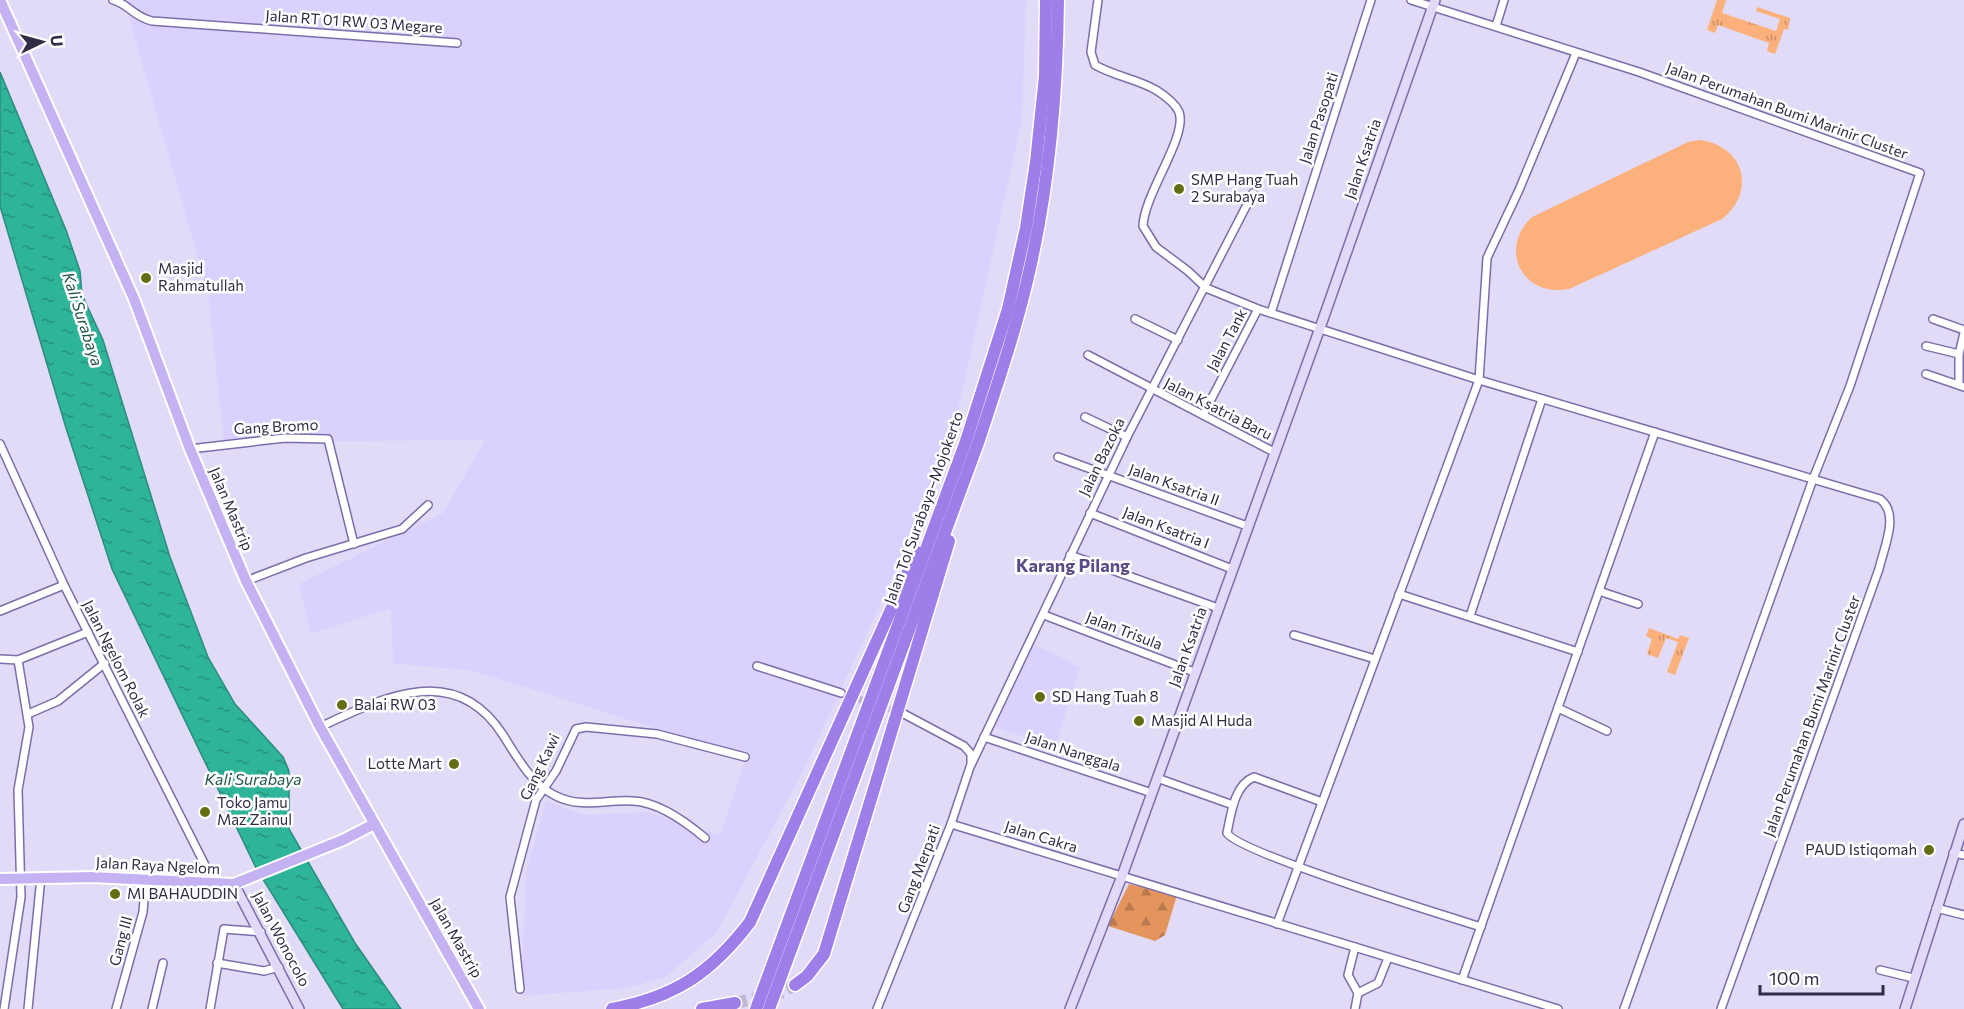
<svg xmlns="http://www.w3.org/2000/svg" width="1964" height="1009" font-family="Commissioner,sans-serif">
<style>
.built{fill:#dbd1fe}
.forest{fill:url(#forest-firs)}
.park{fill:url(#park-tufts)}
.garden{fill:#fcb07b}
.water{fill:url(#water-ripples);stroke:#2e8b80;stroke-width:1.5}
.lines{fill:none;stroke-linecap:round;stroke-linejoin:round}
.street-tunnel{stroke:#beb8d4;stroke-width:7;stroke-dasharray:7 3.5;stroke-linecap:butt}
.highway-tunnel{stroke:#beb8d4;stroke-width:12;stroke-dasharray:12 6;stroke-linecap:butt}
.street-casing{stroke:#7d6daa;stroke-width:10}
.secondary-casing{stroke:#7d6daa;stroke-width:12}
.primary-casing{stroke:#fff;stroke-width:14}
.highway-casing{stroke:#fff;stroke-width:15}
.street{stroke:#fff;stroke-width:7}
.secondary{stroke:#e2d8f8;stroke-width:9}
.primary{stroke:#c5b2f2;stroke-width:10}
.highway{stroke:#9e7ee9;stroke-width:12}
.poi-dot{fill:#646d14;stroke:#fff;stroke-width:2}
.labels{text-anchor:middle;stroke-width:5;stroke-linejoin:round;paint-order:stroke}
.street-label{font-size:15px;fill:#322b46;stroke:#fff}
.poi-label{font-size:15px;fill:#322b46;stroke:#fff;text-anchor:start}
.water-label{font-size:16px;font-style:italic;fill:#21564a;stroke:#fff}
.quarter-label{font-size:18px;font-weight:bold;fill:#5b4b85;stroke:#fff}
</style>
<defs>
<pattern id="forest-firs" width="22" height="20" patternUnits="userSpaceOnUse" patternTransform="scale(1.5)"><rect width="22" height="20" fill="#e4955d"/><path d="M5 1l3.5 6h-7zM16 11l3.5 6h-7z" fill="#b97a4f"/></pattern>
<pattern id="park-tufts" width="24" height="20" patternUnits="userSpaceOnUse" patternTransform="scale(1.5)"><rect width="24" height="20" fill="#fcb07b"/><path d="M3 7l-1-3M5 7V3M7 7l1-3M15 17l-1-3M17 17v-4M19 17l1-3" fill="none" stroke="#cd8f67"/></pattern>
<pattern id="water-ripples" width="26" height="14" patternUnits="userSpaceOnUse" patternTransform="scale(1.5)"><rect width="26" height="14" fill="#2db499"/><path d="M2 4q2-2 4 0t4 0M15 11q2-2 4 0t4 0" fill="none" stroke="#27937f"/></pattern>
</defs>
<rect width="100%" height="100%" fill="#e1dbf7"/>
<g class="built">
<path d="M124,0H1026L1022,119L947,460L806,765L717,932L667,976L628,988L521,996L526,874L546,801L584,815L647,812L720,835L747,757L474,671L393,663L391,608L311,634L299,584L443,513L485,440L224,442L208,293Z"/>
<path d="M1033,644L1080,667L1055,747L995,727Z"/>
</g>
<path class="forest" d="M1129,884L1177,895L1165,935L1155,941L1108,926Z"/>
<g class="park">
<path d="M1717,0H1726L1722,13L1776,31L1780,19L1756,11L1757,7L1790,18L1788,30L1784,29L1775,54L1767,51L1769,43L1718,25L1715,33L1707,30Z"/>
<path d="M1649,628L1678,639L1680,635L1689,638L1675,675L1667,672L1678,642L1666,638L1658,658L1647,654L1652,639L1646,636Z"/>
</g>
<path class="garden" d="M1699,140C1744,145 1757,191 1722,219L1569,289C1522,298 1498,249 1532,217L1688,142Z"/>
<path class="water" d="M0,72L66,230L80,271L82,295L103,340L170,557L208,657L235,704L283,757L289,771V829L355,943L401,1009H343L256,868L112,569L66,428L0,206Z"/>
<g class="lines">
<path class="street-tunnel" d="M849,696L899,712"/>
<path class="highway-tunnel" d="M735,1003L780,993L795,985"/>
<defs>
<g id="street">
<path d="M113,0C129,4 132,16 152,21L457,43"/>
<path d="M1098,0L1091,52L1095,65C1114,76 1137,79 1156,90C1164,95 1175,103 1179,112C1188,136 1144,194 1143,226L1156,247L1188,271L1206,288L1258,309L1479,380L1880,499C1900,514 1884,547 1879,569L1721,1009"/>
<path d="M1411,0L1639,72L1920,173L1850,386L1813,479L1624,1009"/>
<path d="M1496,26L1504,0"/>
<path d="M1271,313L1371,0"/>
<path d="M1135,319L1178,340"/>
<path d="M1933,319L1964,330"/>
<path d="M1926,346L1959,354V385"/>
<path d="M1959,354L1964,333"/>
<path d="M1088,355L1274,452"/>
<path d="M1926,374L1964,387"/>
<path d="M1203,415L1258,309"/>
<path d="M1085,417L1127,437"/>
<path d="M0,444L64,585L214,883"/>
<path d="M190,449L285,438L328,439L354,544"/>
<path d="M1058,457L1247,526"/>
<path d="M1090,513L1232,569"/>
<path d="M1070,555L1218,608"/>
<path d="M246,581L306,558L402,529L428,505"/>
<path d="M1599,591L1638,604"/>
<path d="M1399,594L1578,652"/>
<path d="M0,611L64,585"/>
<path d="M1044,615L1194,672"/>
<path d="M1470,616L1542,399"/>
<path d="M1294,635L1375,659"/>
<path d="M0,659L18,660L88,632"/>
<path d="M757,666L841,693"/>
<path d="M1558,708L1607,731"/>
<path d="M28,714L58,701L105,663"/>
<path d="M904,714L964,746L971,754V763"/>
<path d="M320,727C382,698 455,660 503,735C517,757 532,785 556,796C582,809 607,799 633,801C659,802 686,822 705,838"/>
<path d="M984,737L1152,793"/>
<path d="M1157,778L1233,805"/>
<path d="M1322,802L1254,777C1234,785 1231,814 1227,833C1237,852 1446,916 1481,927"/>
<path d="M951,824L1558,1009"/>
<path d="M1953,853L1964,855"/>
<path d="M1936,908L1964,915"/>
<path d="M1277,924L1479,380L1487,258L1519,190L1576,53"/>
<path d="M217,963L264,971L279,967"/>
<path d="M1880,970L1913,978"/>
<path d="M1462,980L1655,432"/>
<path d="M520,989L510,897L536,800L556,771L576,729L586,727L657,734L745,757"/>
<path d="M1358,993L1378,983L1388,958"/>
<path d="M4,1009L21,897L18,790L29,727L18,660"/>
<path d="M28,1009L41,877"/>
<path d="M116,1009L143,912L146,878"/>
<path d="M152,1009L163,963"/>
<path d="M210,1009L224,929L261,932"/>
<path d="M877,1009L951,824L970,767L1127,437L1253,193"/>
<path d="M1355,1009L1358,993L1348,975L1355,947"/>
</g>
<g id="secondary">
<path d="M234,884L299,1009"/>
<path d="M1070,1009L1122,876L1320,328L1435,0"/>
<path d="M1905,1009L1964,824"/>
</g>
<g id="primary">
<path d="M0,0L134,299L190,449L246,581L320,727L479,1009"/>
<path d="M0,879L92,877L234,884L343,840L374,824"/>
</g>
<g id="highway">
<path d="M795,985L807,976L824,954L949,541"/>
<path d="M612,1009C675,997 711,973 750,922L917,552"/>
<path d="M702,1009L735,1003"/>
<path d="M756,1009L966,441L1008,309L1026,228L1036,162L1045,76L1046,0"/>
<path d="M769,1009L978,443C997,385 1017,327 1030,268C1050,180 1057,90 1058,0"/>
</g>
</defs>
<use href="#street" class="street-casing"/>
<use href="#secondary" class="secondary-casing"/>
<use href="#primary" class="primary-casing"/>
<use href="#highway" class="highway-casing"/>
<use href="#street" class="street"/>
<use href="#secondary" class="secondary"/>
<use href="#primary" class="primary"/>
<use href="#highway" class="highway"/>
</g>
<g class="poi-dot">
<circle cx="1179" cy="189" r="6"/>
<circle cx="146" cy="278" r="6"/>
<circle cx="1040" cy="697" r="6"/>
<circle cx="342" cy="705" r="6"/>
<circle cx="1139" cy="721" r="6"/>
<circle cx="454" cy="764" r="6"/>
<circle cx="205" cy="812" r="6"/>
<circle cx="1929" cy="850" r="6"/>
<circle cx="115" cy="894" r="6"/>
</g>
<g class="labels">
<g class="street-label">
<text transform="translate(354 22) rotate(4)" y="5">Jalan RT 01 RW 03 Megare</text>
<text transform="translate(1787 111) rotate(20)" y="5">Jalan Perumahan Bumi Marinir Cluster</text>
<text transform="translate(1319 118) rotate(-72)" y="5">Jalan Pasopati</text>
<text transform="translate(1363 159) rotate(-71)" y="5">Jalan Ksatria</text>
<text transform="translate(1227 340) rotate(-62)" y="5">Jalan Tank</text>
<text transform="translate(1218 409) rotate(27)" y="5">Jalan Ksatria Baru</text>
<text transform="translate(276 427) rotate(-3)" y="5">Gang Bromo</text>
<text transform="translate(1102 457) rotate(-64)" y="5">Jalan Bazoka</text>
<text transform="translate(1174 485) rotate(20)" y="5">Jalan Ksatria II</text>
<text transform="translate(924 508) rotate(-70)" y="5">Jalan Tol Surabaya–Mojokerto</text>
<text transform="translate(231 509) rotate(67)" y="5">Jalan Mastrip</text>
<text transform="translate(1166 528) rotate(21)" y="5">Jalan Ksatria I</text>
<text transform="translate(1124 631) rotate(21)" y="5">Jalan Trisula</text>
<text transform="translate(1188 647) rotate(-70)" y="5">Jalan Ksatria</text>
<text transform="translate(116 659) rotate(63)" y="5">Jalan Ngelom Rolak</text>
<text transform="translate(1812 716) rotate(-70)" y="5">Jalan Perumahan Bumi Marinir Cluster</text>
<text transform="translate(1073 752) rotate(18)" y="5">Jalan Nanggala</text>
<text transform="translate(540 767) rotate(-64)" y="5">Gang Kawi</text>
<text transform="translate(1041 837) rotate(17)" y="5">Jalan Cakra</text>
<text transform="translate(158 866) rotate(3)" y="5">Jalan Raya Ngelom</text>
<text transform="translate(919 869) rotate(-69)" y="5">Gang Merpati</text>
<text transform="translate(456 938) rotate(60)" y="5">Jalan Mastrip</text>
<text transform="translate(281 939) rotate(62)" y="5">Jalan Wonocolo</text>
<text transform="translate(121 941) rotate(-75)" y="5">Gang III</text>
</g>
<g class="poi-label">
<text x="1191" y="185">SMP Hang Tuah<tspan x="1191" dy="17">2 Surabaya</tspan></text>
<text x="158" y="274">Masjid<tspan x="158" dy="17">Rahmatullah</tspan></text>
<text x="1052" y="702">SD Hang Tuah 8</text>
<text x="354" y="710">Balai RW 03</text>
<text x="1151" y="726">Masjid Al Huda</text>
<text x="442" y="769" text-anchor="end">Lotte Mart</text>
<text x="217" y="808">Toko Jamu<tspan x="217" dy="17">Maz Zainul</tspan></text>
<text x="1917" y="855" text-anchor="end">PAUD Istiqomah</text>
<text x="127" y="899">MI BAHAUDDIN</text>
</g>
<g class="water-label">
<text transform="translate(83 319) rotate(72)" y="6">Kali Surabaya</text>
<text x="253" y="785">Kali Surabaya</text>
</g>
<g class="quarter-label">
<text x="1073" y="572">Karang Pilang</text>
</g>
</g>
<g transform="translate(42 42) rotate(85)" stroke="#ffffff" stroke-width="4.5" paint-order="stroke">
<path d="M0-4.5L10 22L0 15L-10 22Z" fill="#322b46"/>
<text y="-9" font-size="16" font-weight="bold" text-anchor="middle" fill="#322b46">U</text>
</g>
<path d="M1760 985v9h123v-9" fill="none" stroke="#322b46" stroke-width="3"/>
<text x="1769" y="985" font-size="18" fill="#322b46" stroke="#ffffff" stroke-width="4.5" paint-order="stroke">100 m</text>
</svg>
